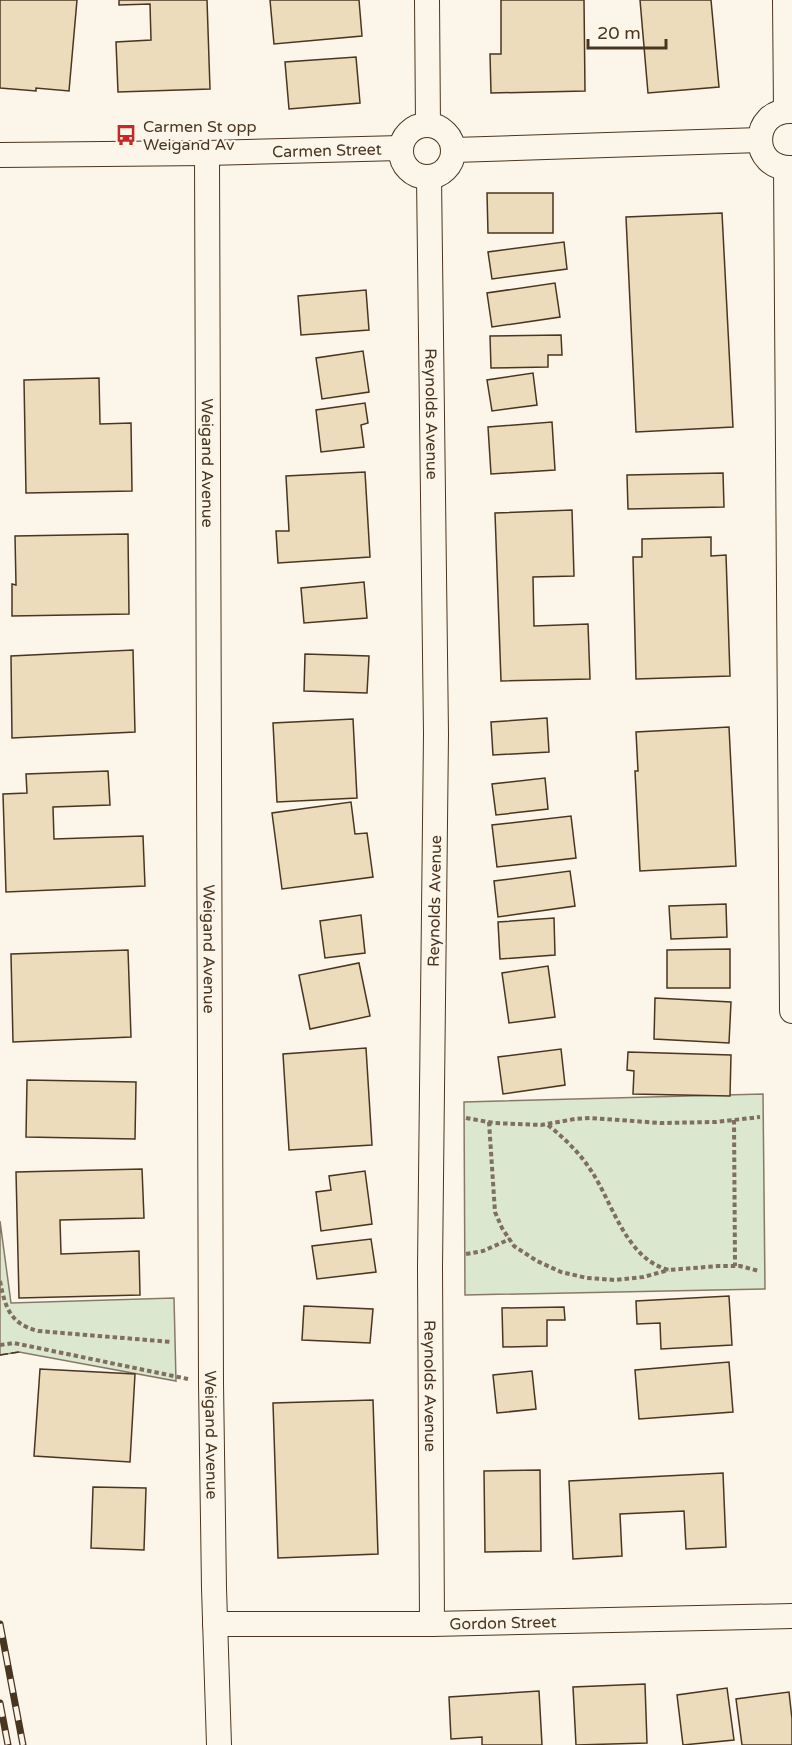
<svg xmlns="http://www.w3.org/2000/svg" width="792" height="1745" font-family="'Varela Round',sans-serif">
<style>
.green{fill:#dce7d0;stroke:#887966;stroke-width:1.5}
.building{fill:#ecdcbc;stroke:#4a3520;stroke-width:1.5}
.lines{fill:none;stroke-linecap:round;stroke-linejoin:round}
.minor-casing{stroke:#4a3520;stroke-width:26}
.path{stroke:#7f6f5c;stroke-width:4;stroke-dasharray:4.5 3;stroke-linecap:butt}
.minor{stroke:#fbf6e9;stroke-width:24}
.rail-casing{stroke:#4a3520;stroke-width:7}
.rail{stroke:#fbf6e9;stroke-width:4.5;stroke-dasharray:14;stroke-linecap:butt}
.fence{stroke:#4a3520;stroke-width:1.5;stroke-dasharray:8 3;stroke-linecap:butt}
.labels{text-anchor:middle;stroke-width:4.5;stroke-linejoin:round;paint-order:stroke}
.poi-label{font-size:16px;fill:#4a3520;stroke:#fbf6e9;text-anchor:start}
.street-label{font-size:16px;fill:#4a3520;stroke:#fbf6e9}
</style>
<rect width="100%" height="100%" fill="#fbf6e9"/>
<g class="green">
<path d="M763,1094L765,1289L465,1295L464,1102Z"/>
<path d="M0,1221L11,1303L174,1298L176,1381L19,1352L0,1355Z"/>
</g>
<g class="building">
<path d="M0,0H77L69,91L36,88V91L0,88Z"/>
<path d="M119,0H207L210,89L118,92L116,42L151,40L150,4L119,5Z"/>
<path d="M270,0H359L362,36L274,44Z"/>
<path d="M501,0H584L585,91L491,93L490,54H501Z"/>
<path d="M640,0H711L719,87L648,93Z"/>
<path d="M356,57L360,103L289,109L285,62Z"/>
<path d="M487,193H553V233H488Z"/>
<path d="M722,213L733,427L636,432L626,217Z"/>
<path d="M564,242L567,269L492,279L488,252Z"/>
<path d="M555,283L560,317L492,327L487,293Z"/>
<path d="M366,290L369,330L301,335L298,296Z"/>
<path d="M561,335L562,355H548V367L491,368L490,336Z"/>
<path d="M363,351L369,392L322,399L316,358Z"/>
<path d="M533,373L537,405L492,411L487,380Z"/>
<path d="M99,378L100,424L131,423L132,491L26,493L24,380Z"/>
<path d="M365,403L368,423L361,425L364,447L321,452L316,410Z"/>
<path d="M552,422L555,470L491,474L488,427Z"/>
<path d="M365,472L370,557L278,563L276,531H289L286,476Z"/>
<path d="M723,473L724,507L628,509L627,475Z"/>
<path d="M572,510L574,576L533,577L534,626L588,624L590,679L501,681L495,513Z"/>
<path d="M128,534L129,614L12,616V584L16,585L15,536Z"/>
<path d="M711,537V556L726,555L730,676L636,679L633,557H642V539Z"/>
<path d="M364,582L367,618L304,623L301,588Z"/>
<path d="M133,650L135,732L12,738L11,656Z"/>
<path d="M305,654L369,656L367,693L304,691Z"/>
<path d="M547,718L549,752L493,755L491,722Z"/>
<path d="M353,719L357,798L277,802L273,723Z"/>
<path d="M729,727L736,866L640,871L635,771H638L636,732Z"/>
<path d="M108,771L110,805L53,807L54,839L143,836L145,886L6,892L3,794L27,793L26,774Z"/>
<path d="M545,778L548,809L496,815L492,784Z"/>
<path d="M351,802L355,834L367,833L373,877L282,889L272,813Z"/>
<path d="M571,816L576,858L497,867L492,825Z"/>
<path d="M570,871L575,906L498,917L494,881Z"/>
<path d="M726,904L727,937L671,939L669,906Z"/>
<path d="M361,915L365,953L325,958L320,921Z"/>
<path d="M554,918L555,955L500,959L498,922Z"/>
<path d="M730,949V988H667V950Z"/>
<path d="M128,950L131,1037L13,1042L11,954Z"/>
<path d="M359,963L370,1016L310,1029L299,975Z"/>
<path d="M548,966L555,1017L509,1023L502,973Z"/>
<path d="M655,998L731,1002L729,1043L654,1039Z"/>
<path d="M366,1048L372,1145L289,1150L283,1054Z"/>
<path d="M561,1049L565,1085L503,1094L498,1057Z"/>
<path d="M628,1052L731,1055L730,1096L633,1094L634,1071L627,1070Z"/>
<path d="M27,1080L136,1082L135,1139L26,1137Z"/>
<path d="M142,1169L144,1218L60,1220L61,1254L139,1251L140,1295L19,1298L16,1172Z"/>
<path d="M365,1171L372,1224L321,1231L316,1192L331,1190L329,1176Z"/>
<path d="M371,1239L376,1272L317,1279L312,1246Z"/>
<path d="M729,1296L732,1345L661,1349L660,1323L637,1324L636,1301Z"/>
<path d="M304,1306L373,1309L370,1343L302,1340Z"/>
<path d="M564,1307L565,1320H547V1346L503,1347L502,1308Z"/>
<path d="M729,1362L733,1412L639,1419L635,1370Z"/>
<path d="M40,1369L135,1374L130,1462L34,1456Z"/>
<path d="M532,1371L536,1409L497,1413L493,1375Z"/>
<path d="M373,1400L378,1554L278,1558L273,1403Z"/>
<path d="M540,1470L541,1551L485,1552L484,1471Z"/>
<path d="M723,1473L726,1547L686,1549L684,1511L620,1514L622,1556L573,1559L569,1481Z"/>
<path d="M93,1487L146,1488L144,1550L91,1548Z"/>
<path d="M645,1684L647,1743L576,1745L573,1687Z"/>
<path d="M727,1688L734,1740L683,1745L677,1695Z"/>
<path d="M539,1691L542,1745H482V1737L451,1739L449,1697Z"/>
<path d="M789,1692L792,1719V1745H742L736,1699Z"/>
</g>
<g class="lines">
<defs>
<g id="minor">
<path d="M427,0L428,125"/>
<path d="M785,0L786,111"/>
<path d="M792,111C750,109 749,170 792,168"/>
<circle cx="427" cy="151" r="26"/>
<path d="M454,150L760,140"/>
<path id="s1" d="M207,153L211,1383L214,1588L219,1745"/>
<path id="s2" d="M0,155L207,153L401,148"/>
<path d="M786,168L792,1011"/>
<path id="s3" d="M429,177L436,734L430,1267L432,1624"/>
<path id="s4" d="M215,1624H432L792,1616"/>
</g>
</defs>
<use href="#minor" class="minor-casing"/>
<g class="path">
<path d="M466,1118L494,1123L541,1125L575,1119L590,1118L661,1123L716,1122L760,1117"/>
<path d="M734,1120L735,1266"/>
<path d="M489,1122L495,1212L502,1228L514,1246L537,1261L561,1272L587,1278L615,1280L643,1277L669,1270"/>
<path d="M548,1125C565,1139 580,1153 592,1172C613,1204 626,1259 669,1270L718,1266H740L759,1271"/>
<path d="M466,1254L483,1251L510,1239"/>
<path d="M0,1281C5,1307 10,1324 38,1331L172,1342"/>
<path d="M0,1345L14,1343L188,1379"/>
</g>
<use href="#minor" class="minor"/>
<defs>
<g id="rail">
<path d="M0,1624L23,1745"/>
<path d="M0,1703L8,1745"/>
</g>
</defs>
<use href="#rail" class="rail-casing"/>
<use href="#rail" class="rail"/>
<path class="fence" d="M0,1355L19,1352"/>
</g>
<defs>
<symbol id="bus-bare" viewBox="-9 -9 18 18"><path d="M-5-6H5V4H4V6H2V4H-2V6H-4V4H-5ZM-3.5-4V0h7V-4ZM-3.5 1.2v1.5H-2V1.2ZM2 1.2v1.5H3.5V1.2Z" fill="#c62828" stroke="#fbf6e9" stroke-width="2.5" paint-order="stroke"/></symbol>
</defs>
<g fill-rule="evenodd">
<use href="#bus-bare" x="111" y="120" width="30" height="30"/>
</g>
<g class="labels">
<g class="poi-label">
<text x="143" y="132">Carmen St opp<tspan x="143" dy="18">Weigand Av</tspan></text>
</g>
<g class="street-label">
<text dy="6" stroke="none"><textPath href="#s2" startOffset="327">Carmen Street</textPath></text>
<text dy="6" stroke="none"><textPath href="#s3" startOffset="237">Reynolds Avenue</textPath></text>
<text dy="6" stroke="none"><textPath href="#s1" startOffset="310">Weigand Avenue</textPath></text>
<text transform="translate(434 901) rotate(-89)" y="6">Reynolds Avenue</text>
<text dy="6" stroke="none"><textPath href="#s1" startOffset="796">Weigand Avenue</textPath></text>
<text dy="6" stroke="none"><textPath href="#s3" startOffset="1209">Reynolds Avenue</textPath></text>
<text dy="6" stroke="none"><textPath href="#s1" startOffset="1282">Weigand Avenue</textPath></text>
<text dy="6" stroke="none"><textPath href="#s4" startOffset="288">Gordon Street</textPath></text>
</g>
</g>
<path d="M588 39v9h78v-9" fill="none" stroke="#4a3520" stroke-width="3"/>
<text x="597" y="39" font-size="18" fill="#4a3520" stroke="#fbf6e9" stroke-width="4.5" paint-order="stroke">20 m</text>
</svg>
